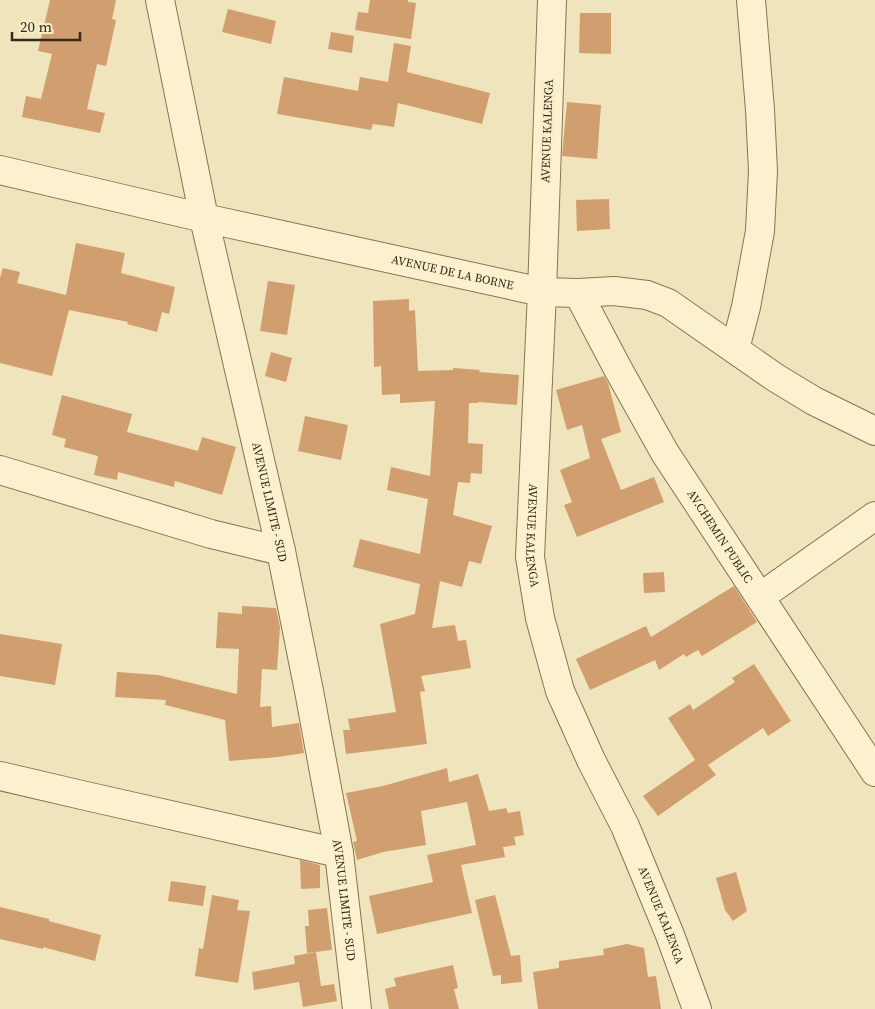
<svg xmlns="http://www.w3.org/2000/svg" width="875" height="1009" font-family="'Source Serif 4',serif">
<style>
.building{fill:#d19e6f}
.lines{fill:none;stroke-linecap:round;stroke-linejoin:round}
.minor-casing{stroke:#887354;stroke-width:30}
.minor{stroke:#fbf1cf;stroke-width:28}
.labels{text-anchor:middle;stroke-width:5;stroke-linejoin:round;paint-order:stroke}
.street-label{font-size:12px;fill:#372a1a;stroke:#f7edcb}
</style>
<rect width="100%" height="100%" fill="#f0e4bc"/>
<g class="building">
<path d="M50,0H116L112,19L116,20L106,66L97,64L87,109L105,113L100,133L22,117L26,96L41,99L52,54L38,51Z"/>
<path d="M370,0H408V2L416,3L411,39L355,30L358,12L368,13Z"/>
<path d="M228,9L276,21L271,44L222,32Z"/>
<path d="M580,13H611V54L579,53Z"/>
<path d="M331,32L354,36L352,53L328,49Z"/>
<path d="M394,43L411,46L407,72L490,93L482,124L398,103L394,127L373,124L371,130L277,114L284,77L358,91L360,77L388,82Z"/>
<path d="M567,102L601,105L597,159L562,156Z"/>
<path d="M609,199L610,229L577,231L576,200Z"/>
<path d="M76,243L125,253L121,273L175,287L169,314L162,312L157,332L127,324L128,322L69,310L52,376L0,363V278L3,268L20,272L17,283L66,295Z"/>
<path d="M268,281L295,285L287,335L260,331Z"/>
<path d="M409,299V311L415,310L418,371L453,370V368L480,370L479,372L519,375L517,405L478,402V403H469L468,443L483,444L482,474L471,473L470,483L458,482L453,515L492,526L481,564L469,561L462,587L440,581L432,628L455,625L458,641L466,640L471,668L421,676L425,691L420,692L427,744L346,754L343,730H350L348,719L396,712L380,624L415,614L420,584L353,567L360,539L420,554L428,499L387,490L391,467L430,476L435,401L400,403V394L382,395L381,366L374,367L373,301Z"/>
<path d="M271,352L292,358L286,382L265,376Z"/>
<path d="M604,376L608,383L621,432L601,439L621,490L654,477L664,502L577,537L564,505L572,502L560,470L590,458L582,425L567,430L556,390Z"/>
<path d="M62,395L132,414L127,432L198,451L202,437L236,447L222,495L175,481L174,487L118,472L117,480L94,475L98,456L64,447L66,439L52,435Z"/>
<path d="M305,416L348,425L341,460L298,451Z"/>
<path d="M664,572L665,592L644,593L643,573Z"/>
<path d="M734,586L757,622L702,656L698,650L686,657L684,654L659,670L655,660L590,690L576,659L646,626L651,637Z"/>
<path d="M242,606L276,608L280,627L277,670L262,669L260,707L271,706L272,727L299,723L304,753L278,757L229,761L225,720L165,705L166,700L115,697L117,672L158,675L237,694L239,649L216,648L218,612L242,614Z"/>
<path d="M0,634L62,644L55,685L0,676Z"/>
<path d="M754,664L791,721L768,736L763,728L708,765L716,775L658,816L643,796L695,760L668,718L690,704L693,710L735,682L732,678Z"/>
<path d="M447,768L449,782L478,774L489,811L506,808L508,813L520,811L524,835L514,837L516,845L503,847L505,857L461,865L472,913L377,934L369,896L433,882L427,855L476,845L467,802L421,811L426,845L383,852L357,860L353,842L357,841L346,793L383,786Z"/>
<path d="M300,860L320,865V888L301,889Z"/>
<path d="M736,872L747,911L733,921L725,910L716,878Z"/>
<path d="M171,881L206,886L203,906L168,901Z"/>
<path d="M212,895L239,900L237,910L250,911L238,983L195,976L199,948L203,949Z"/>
<path d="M495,895L511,956L520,955L522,982L501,984V975L493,976L475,900Z"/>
<path d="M0,907L49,919V921L101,935L95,961L43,947V949L0,939Z"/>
<path d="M327,908L332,950L307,953L305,926H309L308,910Z"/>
<path d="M627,944L644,948L648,977L656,976L661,1009H538L533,972L559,968V961L604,955L603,949Z"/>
<path d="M316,952L321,986L334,984L337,1001L303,1007L299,982L254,990L252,972L295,964L294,956Z"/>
<path d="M453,965L458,988L454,989L459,1009H389L385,989L396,986L394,978Z"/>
</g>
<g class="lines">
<defs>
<g id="minor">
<path id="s1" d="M160,0L204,218L281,551L309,691L339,853L357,1009"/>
<path id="s2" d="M552,0L542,292L530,557L540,618L560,691L591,760L625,826L670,935L697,1009"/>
<path id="s3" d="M0,170L204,218L542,292L578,293L614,291L647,295L668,303L776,378L814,401L875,431"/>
<path id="s4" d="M578,293L618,369L665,453L875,772"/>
<path d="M735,349L746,307L760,231L763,171L760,110L751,0"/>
<path d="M0,470L211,534L281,551"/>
<path d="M760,597L875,516"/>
<path d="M0,776L86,796L339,853"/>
</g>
</defs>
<use href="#minor" class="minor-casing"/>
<use href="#minor" class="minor"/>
</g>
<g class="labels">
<g class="street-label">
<text transform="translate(547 131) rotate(-88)" y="4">AVENUE KALENGA</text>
<text dy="4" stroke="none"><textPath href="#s3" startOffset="464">AVENUE DE LA BORNE</textPath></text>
<text dy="4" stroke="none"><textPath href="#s1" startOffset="514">AVENUE LIMITE - SUD</textPath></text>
<text dy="4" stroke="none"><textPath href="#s2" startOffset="536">AVENUE KALENGA</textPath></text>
<text dy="4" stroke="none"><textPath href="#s4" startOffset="282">AV.CHEMIN PUBLIC</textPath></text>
<text dy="4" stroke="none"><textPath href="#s1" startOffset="919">AVENUE LIMITE - SUD</textPath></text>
<text dy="4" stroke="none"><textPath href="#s2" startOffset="941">AVENUE KALENGA</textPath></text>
</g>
</g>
<path d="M12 32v8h68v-8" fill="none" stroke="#372a1a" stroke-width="2.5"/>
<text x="20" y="32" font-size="15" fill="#372a1a" stroke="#f7edcb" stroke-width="4" paint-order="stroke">20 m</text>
</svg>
